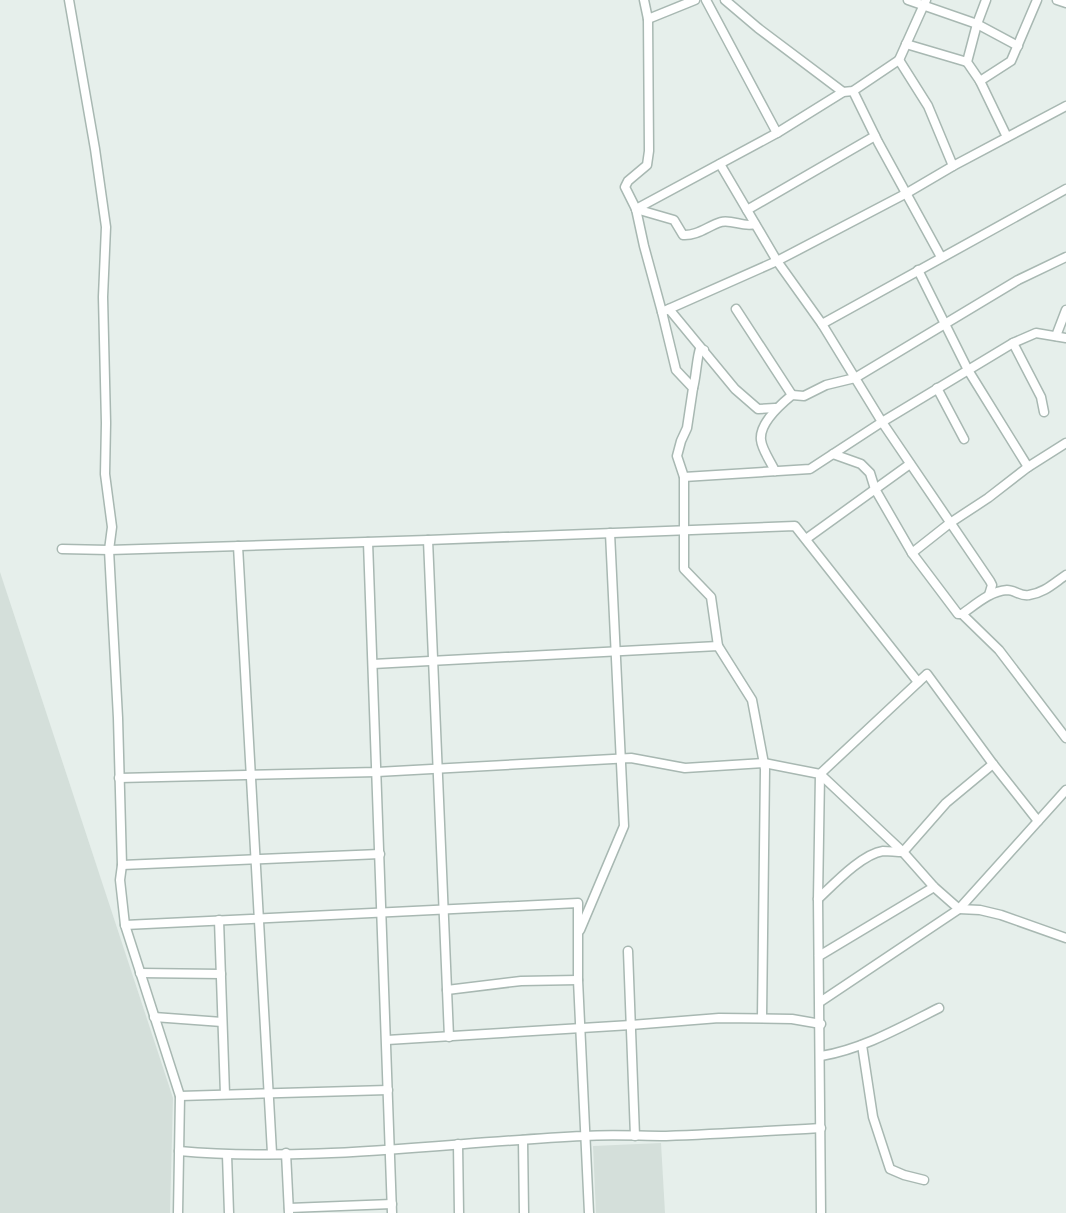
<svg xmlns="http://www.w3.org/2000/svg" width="1066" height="1213" font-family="Arial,sans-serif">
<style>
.built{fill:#d4dfda}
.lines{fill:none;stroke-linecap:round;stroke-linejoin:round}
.minor-casing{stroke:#a8b8b2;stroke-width:11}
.minor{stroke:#fff;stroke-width:8}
</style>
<rect width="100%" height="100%" fill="#e6efeb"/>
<g class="built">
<path d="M0,572L173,1098L170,1213H0Z"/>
<path d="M661,1143L665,1213H596L593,1146Z"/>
</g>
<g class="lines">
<defs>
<g id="minor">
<path d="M69,0L95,149L106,227L103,297L106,423L105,474L112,527L109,550L118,718L122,865L120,880L125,925L180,1096L178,1213"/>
<path d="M644,0L648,19L649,151L647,165L628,181L625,187L636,209L644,246L662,312L676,370L693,388L687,428L681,441L677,456L684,477V569L711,597L718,646"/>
<path d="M706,0L777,133"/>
<path d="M725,0L758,28L843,92"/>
<path d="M908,0L977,24L1018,46"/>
<path d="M986,0L977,24L967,62L980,81L1007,137"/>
<path d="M1057,0L1066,3"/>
<path d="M648,19L695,0"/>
<path d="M906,44L967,62"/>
<path d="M899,60L928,106L953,166"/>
<path d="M980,81L1011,61L1037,0"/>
<path d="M853,91L878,142L941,257"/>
<path d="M720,164L777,261L822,324L882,422L990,581L992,585L989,595"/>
<path d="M636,209L777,133L843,92L853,91L899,60L926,0"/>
<path d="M636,209L674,220L683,235C697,236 708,226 721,222C732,219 744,228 755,224"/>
<path d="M747,210L875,136"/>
<path d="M918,270L968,370L1028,467"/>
<path d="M669,309L735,389L758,409L775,408"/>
<path d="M736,309L792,395"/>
<path d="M662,312L777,261L907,193L953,166L1066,106"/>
<path d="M822,324L1066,189"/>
<path d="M1056,336L1066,310"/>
<path d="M1013,343L1041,397L1044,412"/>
<path d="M693,388C696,378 697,356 700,349L704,350"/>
<path d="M937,388L964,439"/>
<path d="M833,454L861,464L870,473L875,489L912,553L958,614H962C975,605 990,591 1007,590C1015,590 1021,597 1029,595C1044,593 1054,583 1066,575"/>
<path d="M775,471C771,462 762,450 761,440C759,423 781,404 792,395L804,396L826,385L855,378L1018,280L1066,257"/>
<path d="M684,477L810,469L882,422L1013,343L1036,333L1066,338"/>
<path d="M806,539L910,464"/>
<path d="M428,540L449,1037"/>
<path d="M368,542L392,1213"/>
<path d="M238,546L272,1153"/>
<path d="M62,549L109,550L428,540L795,526L918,682"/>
<path d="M912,553L950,523L988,498L1028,467L1066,443"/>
<path d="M962,614L999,650L1066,738"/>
<path d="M373,664L718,646L752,700L765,769L762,1017"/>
<path d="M119,778L377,772L631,758L685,768L764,763L820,774L818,899L821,1213"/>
<path d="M1038,821L993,764L927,674L820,774L903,852L934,887L959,909L980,910L1001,915L1066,938"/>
<path d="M122,865L380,854"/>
<path d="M818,899C834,884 862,854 883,851C890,851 896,852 903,852L946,803L993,764"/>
<path d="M219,920L225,1094"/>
<path d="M125,925L578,903V980L589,1213"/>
<path d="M580,930L624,826L610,533"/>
<path d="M628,951L635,1136"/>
<path d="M819,956L934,887"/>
<path d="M140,973L221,974"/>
<path d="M447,990L521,981L578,980"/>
<path d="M820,1002L959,909L1066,790"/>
<path d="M154,1017L222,1022"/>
<path d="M387,1040L631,1025L719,1018L792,1019L821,1024"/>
<path d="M862,1045L873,1117L890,1169L904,1175L924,1180"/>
<path d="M821,1056C863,1049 901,1027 939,1008"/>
<path d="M180,1096L388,1090"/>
<path d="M523,1140L524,1213"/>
<path d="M458,1144L459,1213"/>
<path d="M179,1151C314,1163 450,1142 584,1136C612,1134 639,1136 666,1136C718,1134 770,1131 821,1128"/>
<path d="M286,1153L289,1213"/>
<path d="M227,1155L229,1213"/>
<path d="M289,1208L392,1204"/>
</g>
</defs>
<use href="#minor" class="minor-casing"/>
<use href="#minor" class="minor"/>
</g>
</svg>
